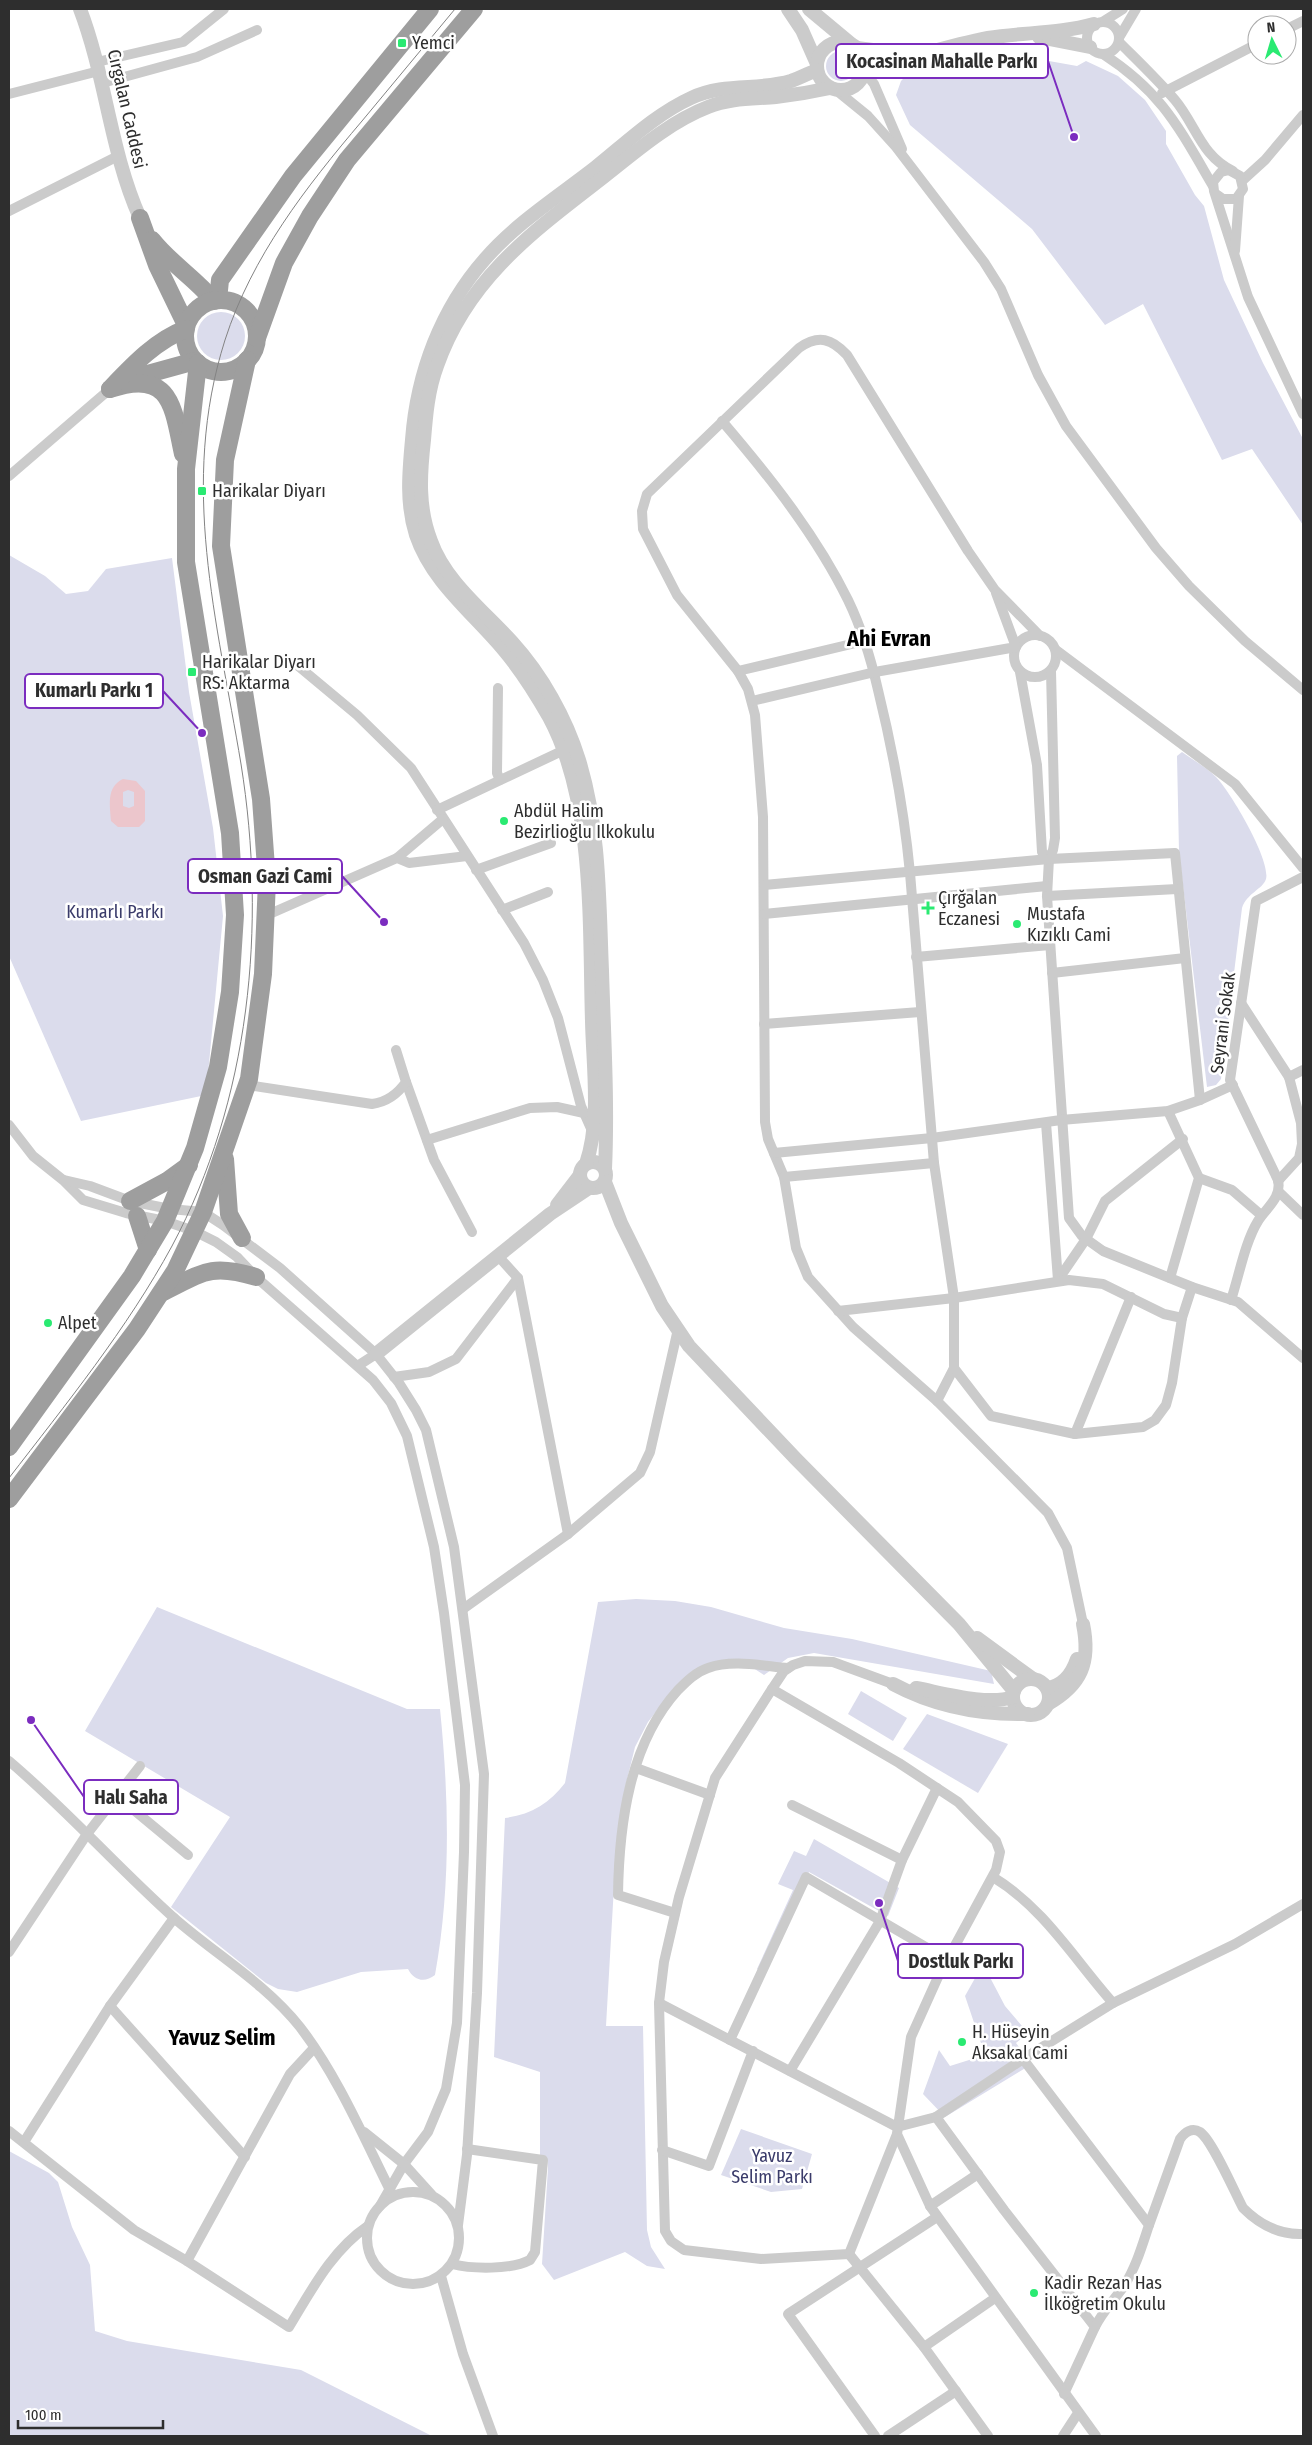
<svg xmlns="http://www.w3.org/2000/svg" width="1312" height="2445" font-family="'Fira Sans Condensed',sans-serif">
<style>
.green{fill:#dbdcec}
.water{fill:#ecc6cc;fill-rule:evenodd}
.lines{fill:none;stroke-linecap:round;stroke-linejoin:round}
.minor{stroke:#cbcbcb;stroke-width:10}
.tertiary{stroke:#cbcbcb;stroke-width:14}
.trunk{stroke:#9e9e9e;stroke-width:18}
.tram{stroke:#838383;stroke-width:1}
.poi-dot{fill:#2aea72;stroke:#fff;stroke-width:2}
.labels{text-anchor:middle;stroke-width:5;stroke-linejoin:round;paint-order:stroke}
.poi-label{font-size:18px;fill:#2e2e2e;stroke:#fff;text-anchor:start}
.street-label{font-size:18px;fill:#2e2e2e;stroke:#fff}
.park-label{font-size:18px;fill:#3a3b6a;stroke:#fff}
.district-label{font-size:22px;font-weight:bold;fill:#000;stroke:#fff}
.leader{fill:none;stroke:#7b2cbf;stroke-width:2}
.callout-dot{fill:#7b2cbf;stroke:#fff;stroke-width:2}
.callout{fill:#fff;stroke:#7b2cbf;stroke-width:2}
.callout-label{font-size:19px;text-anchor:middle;font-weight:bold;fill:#2e2e2e}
</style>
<rect width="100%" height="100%" fill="#fff"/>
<g class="green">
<path d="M1016,49L1021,56L1077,66L1086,61L1118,76L1145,100L1166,131V144L1195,195L1204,206L1224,280L1263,363L1303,439V525L1252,449L1222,460L1143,304L1105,325L1032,229L910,125L896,95L901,81L909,73Z"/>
<circle cx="841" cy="66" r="15"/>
<circle cx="221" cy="336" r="24"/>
<path d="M9,555L45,576L66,594L88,591L106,569L172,558L189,692L213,828L223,916L206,1095L81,1121L9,956Z"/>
<path d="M1182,752C1193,760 1206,767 1216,777C1230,791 1271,860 1266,879C1263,889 1247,893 1242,908L1221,1079L1216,1085L1207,1087L1179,852L1177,756Z"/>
<path d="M636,1599L675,1601L711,1607L784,1628L852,1639L991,1671L994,1684L814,1653L788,1658L764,1675L744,1662L707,1670L665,1700L648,1722L635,1747L625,1788L614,1886L606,2026H643L647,2230L651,2247L665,2269L647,2266L625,2252L554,2280L542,2264L548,2168L547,2158L540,2155V2072L494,2057L505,1818C530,1815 550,1803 565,1783L598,1602Z"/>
<path d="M157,1607L407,1709H440C449,1798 451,1887 435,1975C425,1983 414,1981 408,1969L361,1972L297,1992L278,1989L266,1983L171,1907L230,1817L85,1731Z"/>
<path d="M861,1691L907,1718L893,1741L848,1714Z"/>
<path d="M927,1714L1008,1744L978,1793L903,1749Z"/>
<path d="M814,1839L899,1888L888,1916L809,1872L764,1973L757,1969L793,1890L778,1884L794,1851L806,1856Z"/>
<path d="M983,1964L1005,2006L1028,2033L1016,2043L1032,2064L945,2117L923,2094L939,2050L950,2066L985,2055L965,1996Z"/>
<path d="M741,2129L812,2154L802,2189L771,2192L721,2175Z"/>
<path d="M9,2151L49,2173L58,2182L72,2227L90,2265L95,2331L127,2341L301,2370L432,2436H9Z"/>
</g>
<path class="water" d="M123,779L136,781L145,791V821L139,827H118L111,821C110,805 106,787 123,779ZM128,790L134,792V806L129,808L123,806V792Z"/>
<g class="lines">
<g class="minor">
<path d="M1104,21L1123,9"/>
<circle cx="1103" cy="38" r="16"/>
<path d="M1287,29L1303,21"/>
<path d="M1120,36L1136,9"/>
<path d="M1119,42C1138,61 1158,80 1175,100C1196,125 1201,156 1233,171"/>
<path d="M1103,54C1162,92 1179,128 1213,186"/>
<path d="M97,62L183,42L224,9"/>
<path d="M865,72L874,84L902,149"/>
<path d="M102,83L197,57L257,30"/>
<path d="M836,90L868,116L896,147L984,262L1001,289L1038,375L1066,426L1156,548L1189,586L1245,641L1303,690"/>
<path d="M1162,93L1257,44"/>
<path d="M9,94L99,71"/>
<path d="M1243,180L1265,160L1303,115"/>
<path d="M1216,194L1223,199H1236L1243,189L1240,176L1229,170L1221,172L1213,182L1214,191L1248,297L1303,414"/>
<path d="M9,211L118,156"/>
<path d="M1235,251L1239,196"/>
<path d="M722,421C769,476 816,535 848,600C862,629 871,659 878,690C893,751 904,810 910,873L934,1163L954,1298V1368L937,1401"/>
<path d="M9,476L110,389"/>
<circle cx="1035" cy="656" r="21"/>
<path d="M1040,636L995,590L968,551L847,355C832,339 819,334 799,348L647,494L642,511L643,529L677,595L738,671L748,689L755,715L763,817L765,1122L768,1139L784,1177L796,1248L808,1277L853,1327L937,1401L1048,1513L1067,1548L1083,1624"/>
<path d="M1056,650L1235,784L1303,868"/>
<path d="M297,665L357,715L411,768L524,943L543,980L558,1018L581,1106L593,1133"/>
<path d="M738,671L864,641"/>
<path d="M1051,671L1055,838L1053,850L1049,859L1047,896L1069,1218L1082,1236L1103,1251L1192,1287L1238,1302L1303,1358"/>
<path d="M1020,672L1037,765L1042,852L1049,859"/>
<path d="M498,688L497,773L500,780"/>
<path d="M752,701L875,672L1016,647L996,593"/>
<path d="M437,810L562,751"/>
<path d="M397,858L443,819"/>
<path d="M476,870L551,843"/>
<path d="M764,885L1049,859L1175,853L1200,1100"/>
<path d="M1047,896L1177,889"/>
<path d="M502,910L548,892"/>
<path d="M764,914L1047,886"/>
<path d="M265,916L397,858L409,863L467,856"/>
<path d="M916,957L1050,945"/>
<path d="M1052,973L1185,958"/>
<path d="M1241,1003L1289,1077L1301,1123L1302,1144L1299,1158L1278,1181"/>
<path d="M764,1024L920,1012"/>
<path d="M1289,1077L1303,1070"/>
<path d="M406,1082L434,1160L472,1232"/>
<path d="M247,1085L372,1104C387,1102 397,1095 406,1082L396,1050"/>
<path d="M1168,1111L1199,1178L1170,1278"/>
<path d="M1046,1123L1058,1280"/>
<path d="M9,1125L33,1156L63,1180L83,1200L126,1213L165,1221L194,1231L216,1242L237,1257L256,1277L373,1380L391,1403L407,1436L434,1547L444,1613L465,1785L464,1852L457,2023L446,2089L428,2132L404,2164L380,2206"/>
<path d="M427,1140L530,1108L557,1107L584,1113"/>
<path d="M774,1153L932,1138L1061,1120L1168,1111L1200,1100L1233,1085"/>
<path d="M784,1177L934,1163"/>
<path d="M1199,1178L1232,1190L1261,1215"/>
<path d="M64,1180L90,1186L130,1201L170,1209L203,1212L223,1225L280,1268L376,1354L399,1383L416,1410L426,1430L454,1547L484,1774L477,1993L467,2155L458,2225"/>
<path d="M1279,1192L1303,1215"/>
<path d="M498,1256L518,1278L568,1534"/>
<path d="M1058,1280L1086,1239L1105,1201L1183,1139"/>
<path d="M1231,1300C1239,1276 1245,1242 1258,1221C1266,1208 1282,1198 1278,1180L1230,1080L1256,901L1303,877"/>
<path d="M838,1311L954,1298L1069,1280L1103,1284L1164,1314L1182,1318L1192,1287"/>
<path d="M359,1365L376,1354"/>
<path d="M954,1368L991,1416L1075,1434L1143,1427L1155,1420L1166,1405L1172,1383L1182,1318"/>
<path d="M394,1377L429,1372L456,1359L518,1278"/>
<path d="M1075,1434L1131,1297"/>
<path d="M463,1609L568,1534L640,1473L650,1452L678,1329"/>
<path d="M893,1684L833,1662L805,1661L793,1665L784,1671L772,1689L715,1778L679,1897L664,1962L659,2003L665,2231L671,2241L684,2250L761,2259L849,2254L897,2134"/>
<path d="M772,1689L899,1763L958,1802L996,1841L1000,1852L996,1870L938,1977L911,2037L897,2134L930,2206L1096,2436"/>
<path d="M9,1761C67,1810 117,1867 174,1918C215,1954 265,1983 300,2027C337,2075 364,2138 391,2192"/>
<path d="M636,1768L710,1795"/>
<path d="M117,1796L188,1855"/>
<path d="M792,1805L902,1860"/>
<path d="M993,1877C1044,1908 1074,1959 1113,2003L1235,1944L1303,1904"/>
<path d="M675,1913L618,1895C619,1825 629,1744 678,1690C687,1681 696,1672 708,1668C732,1659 763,1666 788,1668"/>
<path d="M9,1952L87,1834L140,1766"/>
<path d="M659,2003L897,2127L936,2117L1004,2210L1095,2327L1064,2394"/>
<path d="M110,2006L245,2157"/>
<path d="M730,2040L806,1877L948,1960"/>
<path d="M314,2048L290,2074L187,2261L289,2327C311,2291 332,2250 368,2226"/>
<path d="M1023,2059L1113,2003"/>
<path d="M790,2071L880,1921L902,1860L937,1788"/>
<path d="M936,2117L1023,2059L1149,2225C1142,2246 1136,2267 1124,2286C1114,2300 1102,2312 1095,2327"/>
<path d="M9,2131L134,2230L187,2261"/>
<path d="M364,2132L404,2164L432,2195"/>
<path d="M24,2142L110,2006L174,1918"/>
<path d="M662,2150L709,2166L753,2051"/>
<circle cx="413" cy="2238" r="46"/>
<path d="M930,2206L978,2174"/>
<path d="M1149,2225L1180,2139C1185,2132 1192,2127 1200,2132C1212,2140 1235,2193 1243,2208C1259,2224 1280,2235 1303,2234"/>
<path d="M849,2254L924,2347L988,2436"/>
<path d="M452,2264C472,2269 511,2270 530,2260L535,2252L543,2160L467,2149"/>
<path d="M441,2276L463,2354L493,2436"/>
<path d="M924,2347L995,2298"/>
<path d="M875,2436L788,2314L937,2217"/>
<path d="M888,2436L956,2391"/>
<path d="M1063,2436L1078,2413"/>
</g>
<g class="tertiary">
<path d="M80,9C106,77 110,151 140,218"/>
<path d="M788,9L802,30L817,64"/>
<path d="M809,9L851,44"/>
<path d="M1039,37L1090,47"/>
<circle cx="841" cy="66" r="24"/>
<path d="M857,48L911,55"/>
<path d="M865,69C907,60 946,46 988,38C1023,32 1059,34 1094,24"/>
<circle cx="593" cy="1175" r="13"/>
<path d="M586,1164C601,1119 593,1068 592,1021C589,926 595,802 549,717C536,694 520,669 503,649C472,612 432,582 416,535C406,504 409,472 412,440C417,373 441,309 485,259C516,223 559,196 596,167C626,143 656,114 691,98C725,82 758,91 791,81C800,78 809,73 817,70"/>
<path d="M605,1169C608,1103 604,1037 602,971C599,899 600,829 579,760C566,718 542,675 512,642C484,611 445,581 431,541C418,508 420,475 424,440C426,415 428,390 437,366C467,280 531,233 601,179C634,153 669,122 708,107C730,98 754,99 776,97C794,95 812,92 830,88"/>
<path d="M605,1182L621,1223L662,1306L689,1346L796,1459L959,1624L1014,1691"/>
<path d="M557,1205L580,1175"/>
<path d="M376,1354L550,1214L589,1188"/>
<path d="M977,1638L1033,1679"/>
<circle cx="1031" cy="1697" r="18"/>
<path d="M893,1684C934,1706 982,1715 1028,1714"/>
<path d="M916,1688C943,1693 988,1706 1013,1697"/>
<path d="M1047,1688C1063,1686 1072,1674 1077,1659"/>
<path d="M1048,1704C1081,1685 1091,1663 1083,1624"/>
</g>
<g class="trunk">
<path d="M140,218L157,265L186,325"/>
<path d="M152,240C170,263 195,278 214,301"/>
<path d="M218,300L220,280L293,176L430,9"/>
<circle cx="221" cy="336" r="36"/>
<path d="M257,338L284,263L310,216L347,160L474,9"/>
<path d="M126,380L195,361"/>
<path d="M110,389C172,368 173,408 183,454"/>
<path d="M110,389C132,366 156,340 186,329"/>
<path d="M225,1159L229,1214L242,1238"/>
<path d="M130,1201L167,1181L189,1165"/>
<path d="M137,1216L148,1250"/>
<path d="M161,1293C202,1273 210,1263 256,1277"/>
<path d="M9,1447L132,1276L165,1221L195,1148L218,1067L230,992L235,915L230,833L186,562V469L198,363"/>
<path d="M9,1499L137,1329L175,1271L203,1212L249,1079L263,974L267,881L261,799L221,546L225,460L247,360"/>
</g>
<path class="tram" d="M9,1478C66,1404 127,1329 172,1246C250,1100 267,926 241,764C217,620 179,485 225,340C252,256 306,187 362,121C393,84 424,46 455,9"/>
</g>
<g class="poi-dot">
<rect x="397" y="38" width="10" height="10" rx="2.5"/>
<rect x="197" y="486" width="10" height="10" rx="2.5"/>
<rect x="187" y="667" width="10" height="10" rx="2.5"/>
<circle cx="504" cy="821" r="5"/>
<path d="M925.5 900.5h5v5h5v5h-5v5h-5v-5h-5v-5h5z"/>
<circle cx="1017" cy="924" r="5"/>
<circle cx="48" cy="1323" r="5"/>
<circle cx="962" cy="2042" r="5"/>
<circle cx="1034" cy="2293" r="5"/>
</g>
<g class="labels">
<g class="poi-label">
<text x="412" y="49">Yemci</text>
<text x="212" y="497">Harikalar Diyarı</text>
<text x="202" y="668">Harikalar Diyarı<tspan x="202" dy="21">RS: Aktarma</tspan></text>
<text x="514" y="817">Abdül Halim<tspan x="514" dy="21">Bezirlioğlu Ilkokulu</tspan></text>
<text x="938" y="904">Çırğalan<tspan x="938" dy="21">Eczanesi</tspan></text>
<text x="1027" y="920">Mustafa<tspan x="1027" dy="21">Kızıklı Cami</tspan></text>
<text x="58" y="1329">Alpet</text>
<text x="972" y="2038">H. Hüseyin<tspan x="972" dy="21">Aksakal Cami</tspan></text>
<text x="1044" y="2289">Kadir Rezan Has<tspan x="1044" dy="21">İlköğretim Okulu</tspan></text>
</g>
<g class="street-label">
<text transform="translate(127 109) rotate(77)" y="6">Cırgalan Caddesi</text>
<text transform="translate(1223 1023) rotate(-83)" y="6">Seyrani Sokak</text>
</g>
<g class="park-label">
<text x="115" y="918">Kumarlı Parkı</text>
<text x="772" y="2162">Yavuz<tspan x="772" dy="21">Selim Parkı</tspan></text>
</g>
<g class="district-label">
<text x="889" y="646">Ahi Evran</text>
<text x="222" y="2045">Yavuz Selim</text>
</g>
</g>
<path class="leader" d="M1074 137L1048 61M202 733L163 691M384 922L342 876M31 1720L84 1797M879 1903L898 1961"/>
<g class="callout-dot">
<circle cx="1074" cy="137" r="5"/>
<circle cx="202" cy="733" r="5"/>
<circle cx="384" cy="922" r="5"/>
<circle cx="31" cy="1720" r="5"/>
<circle cx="879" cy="1903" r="5"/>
</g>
<g class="callout">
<rect x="836" y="44" width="212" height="34" rx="5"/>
<rect x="25" y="674" width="138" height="34" rx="5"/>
<rect x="188" y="859" width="154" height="34" rx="5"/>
<rect x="84" y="1780" width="94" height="34" rx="5"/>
<rect x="898" y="1944" width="125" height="34" rx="5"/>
</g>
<g class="callout-label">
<text x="942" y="68">Kocasinan Mahalle Parkı</text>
<text x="94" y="697">Kumarlı Parkı 1</text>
<text x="265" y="883">Osman Gazi Cami</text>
<text x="131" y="1804">Halı Saha</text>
<text x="961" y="1968">Dostluk Parkı</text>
</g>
<rect width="1312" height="2445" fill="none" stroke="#2e2e2e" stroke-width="20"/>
<g transform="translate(1272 40) rotate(355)"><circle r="24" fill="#ffffff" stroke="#ababab"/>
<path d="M0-4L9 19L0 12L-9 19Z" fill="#2aea72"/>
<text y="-8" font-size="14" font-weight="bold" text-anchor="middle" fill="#2e2e2e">N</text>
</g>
<path d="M18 2420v8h145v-8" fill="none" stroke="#2e2e2e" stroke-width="2.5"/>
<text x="25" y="2420" font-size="15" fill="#2e2e2e" stroke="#ffffff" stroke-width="4" paint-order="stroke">100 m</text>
</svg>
